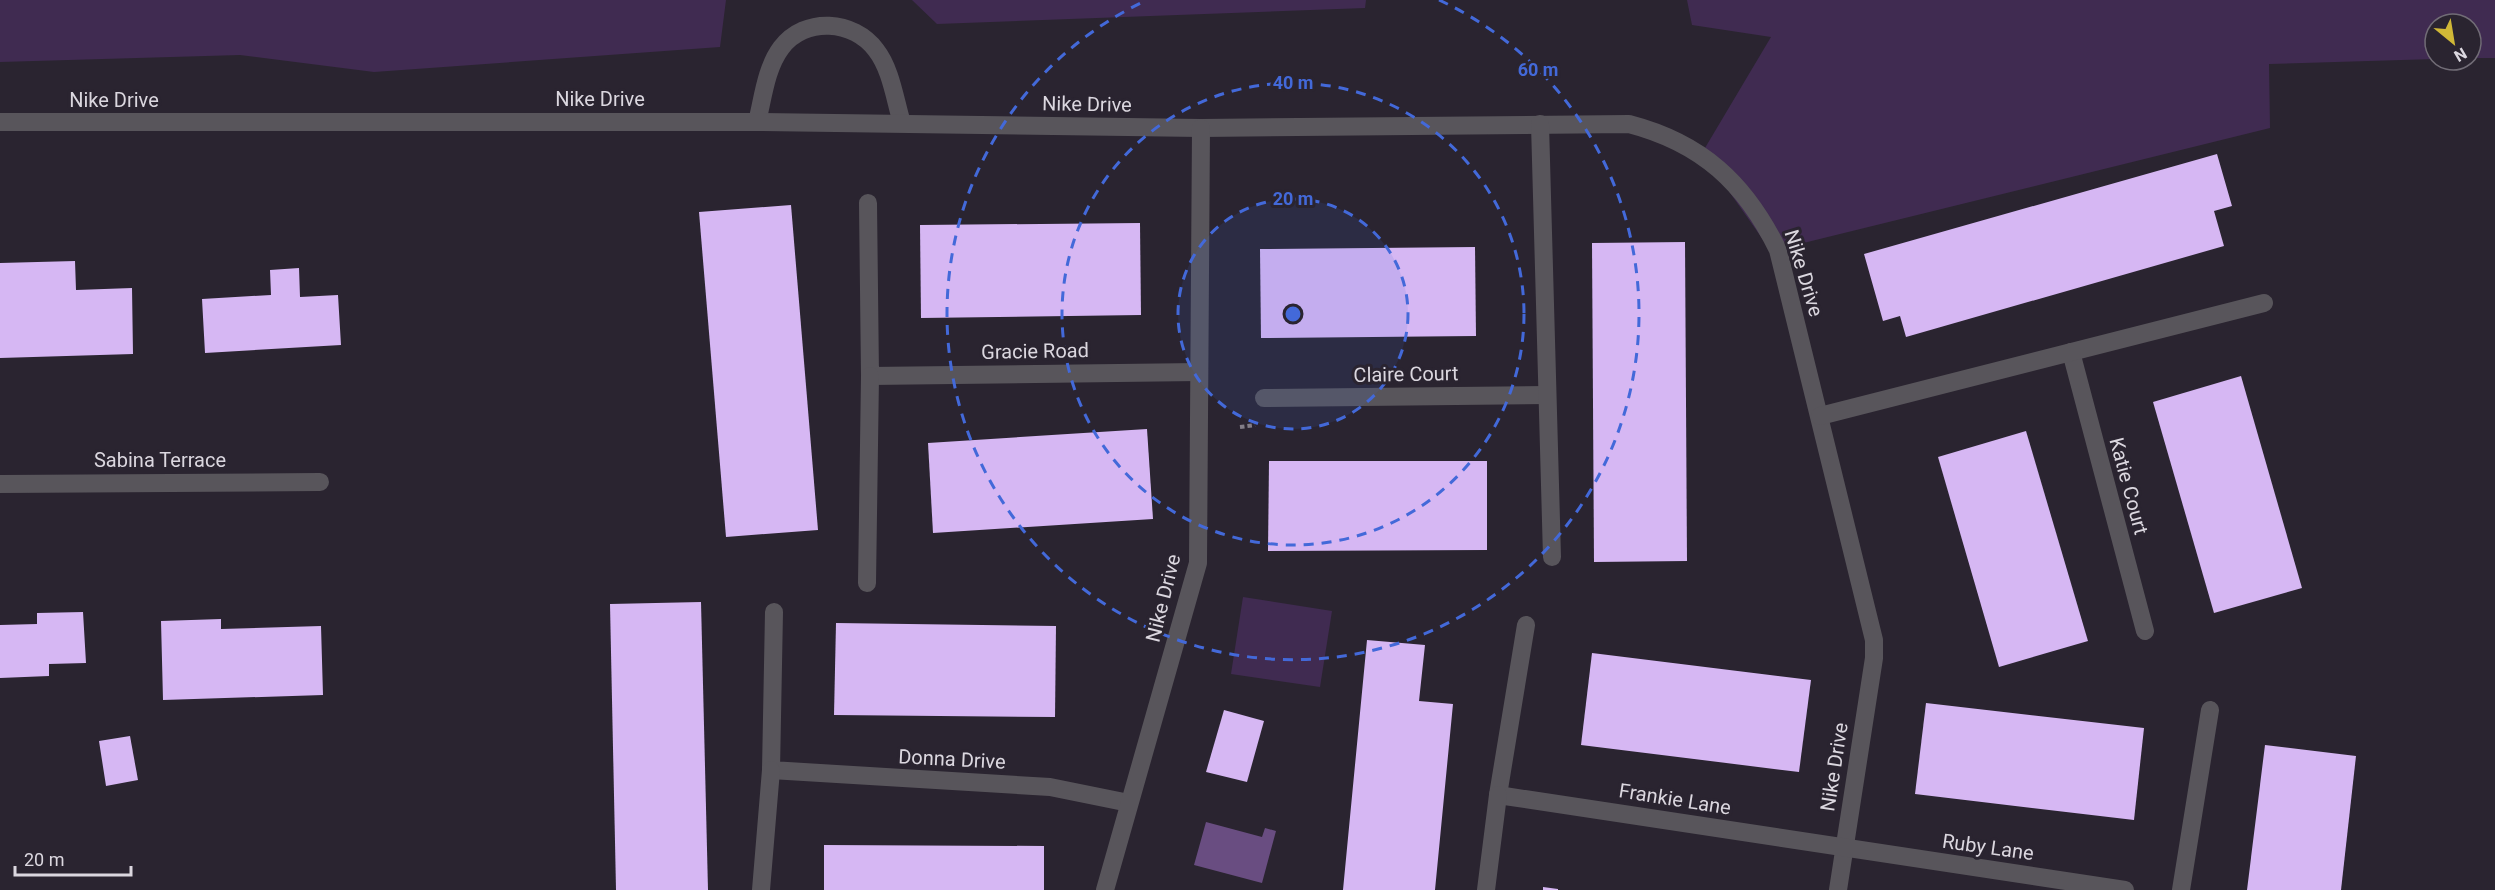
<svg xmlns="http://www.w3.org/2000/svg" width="2495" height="890" font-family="Roboto,sans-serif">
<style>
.green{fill:#402b51}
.water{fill:#694d81}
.building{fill:#d6b7f3}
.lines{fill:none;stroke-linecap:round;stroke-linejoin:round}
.path{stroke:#827d87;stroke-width:4;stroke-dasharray:4.5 3;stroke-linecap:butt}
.lane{stroke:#58555b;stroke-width:18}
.street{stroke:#58555b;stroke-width:18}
.ring{fill:none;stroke:#4369d9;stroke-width:3;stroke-dasharray:10 8}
.labels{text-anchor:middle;stroke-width:6;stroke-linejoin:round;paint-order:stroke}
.street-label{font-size:20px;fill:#dbd7df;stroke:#2a2430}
.centre{fill:#4369d9;stroke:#2a2430;stroke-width:3}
.ring-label{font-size:18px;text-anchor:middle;font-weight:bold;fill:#4369d9;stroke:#2a2430;stroke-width:6;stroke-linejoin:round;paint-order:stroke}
</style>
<rect width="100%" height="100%" fill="#2a2430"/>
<g class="green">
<path d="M0,0H726L720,47L374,72L240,55L0,62Z"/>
<path d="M912,0H1366L1365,8L937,24Z"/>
<path d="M1687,0H2495V58H2471V24H2435V59L2269,64L2270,128L1771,251L1702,153L1771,37L1692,25Z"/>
<path d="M1243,597L1332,611L1320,687L1231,674Z"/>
</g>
<path class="water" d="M1206,822L1262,837L1265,828L1276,831L1262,883L1194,865Z"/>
<g class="building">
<path d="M2217,154L2232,206L2214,211L2224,246L1906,337L1900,316L1883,321L1864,254Z"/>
<path d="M791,205L818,530L726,537L699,212Z"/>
<path d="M1140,223L1141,315L921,318L920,225Z"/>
<path d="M1685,242L1687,561L1594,562L1592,243Z"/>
<path d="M1475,247L1476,336L1261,338L1260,249Z"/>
<path d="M75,261L76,290L132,288L133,354L0,358V263Z"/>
<path d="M299,268L300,297L338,295L341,345L205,353L202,299L271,295L270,270Z"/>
<path d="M2241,376L2302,588L2214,613L2153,402Z"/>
<path d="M1147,429L1153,519L933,533L928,443Z"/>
<path d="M2026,431L2088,641L1999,667L1938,457Z"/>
<path d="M1269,461H1487V550L1268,551Z"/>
<path d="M701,602L708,890H616L610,604Z"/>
<path d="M83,612L86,663L49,664V676L0,678V625L37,624V613Z"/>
<path d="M221,619V629L321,626L323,695L163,700L161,621Z"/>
<path d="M836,623L1056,626L1055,717L834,715Z"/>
<path d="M1367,640L1425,645L1419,701L1453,704L1435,890H1343Z"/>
<path d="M1592,653L1811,680L1799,772L1581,745Z"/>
<path d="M1926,703L2144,728L2134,820L1915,794Z"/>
<path d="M1224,710L1264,721L1247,782L1206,772Z"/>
<path d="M130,736L138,780L106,786L99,741Z"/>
<path d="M2265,745L2356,756L2341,890H2247Z"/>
<path d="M824,845L1044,846V890H824Z"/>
<path d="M1543,887L1558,889V890H1543Z"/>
</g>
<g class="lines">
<path class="path" d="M1240,427L1255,425"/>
<g class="lane">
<path d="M757,122C763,98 766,68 781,48C805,16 854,20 876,50C891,69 895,100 902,123"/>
<path d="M1264,398L1547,395"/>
</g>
<g class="street">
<path d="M0,122H757L1201,128L1629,124C1702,143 1745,183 1778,250L1874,640V658L1838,890"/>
<path d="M1540,124L1552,557"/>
<path d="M868,203L870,376L1199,372"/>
<path d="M2071,352L2145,631"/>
<path d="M1820,416L2264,303"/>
<path d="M0,484L320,482"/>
<path d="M867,583L870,376"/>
<path d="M774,612L771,770L1050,787L1129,803"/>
<path d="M1526,625L1498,795L2125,890"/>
<path d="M761,890L771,770"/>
<path d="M1105,890L1198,563L1201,128"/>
<path d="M1486,890L1498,795"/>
<path d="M2181,890L2210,710"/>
</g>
</g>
<circle cx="1293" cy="314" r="115" fill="#4369d9" fill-opacity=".12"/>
<g class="ring">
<circle cx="1293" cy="314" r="115"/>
<circle cx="1293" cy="314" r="231"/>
<path d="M1439 0A346 346 0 1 1 1147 0"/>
</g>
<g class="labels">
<g class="street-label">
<text x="600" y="106">Nike Drive</text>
<text x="114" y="107">Nike Drive</text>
<text transform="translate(1087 104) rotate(1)" y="7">Nike Drive</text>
<text transform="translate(1804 273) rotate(73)" y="7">Nike Drive</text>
<text transform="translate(1035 351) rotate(-1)" y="7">Gracie Road</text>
<text transform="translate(1406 374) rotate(-1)" y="7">Claire Court</text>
<text x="160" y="467">Sabina Terrace</text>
<text transform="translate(2129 486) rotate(75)" y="7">Katie Court</text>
<text transform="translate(1163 598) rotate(-76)" y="7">Nike Drive</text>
<text transform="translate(952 759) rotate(3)" y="7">Donna Drive</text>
<text transform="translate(1834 767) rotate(-81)" y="7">Nike Drive</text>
<text transform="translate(1675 799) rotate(9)" y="7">Frankie Lane</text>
<text transform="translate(1988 847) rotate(8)" y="7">Ruby Lane</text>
</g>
</g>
<circle cx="1293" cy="314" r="9" class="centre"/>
<g class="ring-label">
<text x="1538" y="76">60 m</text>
<text x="1293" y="89">40 m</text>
<text x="1293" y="205">20 m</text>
</g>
<g transform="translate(2453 42) rotate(150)"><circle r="28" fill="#2a2430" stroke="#716c76" stroke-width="1.5"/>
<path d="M0-4.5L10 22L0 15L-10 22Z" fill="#d0b837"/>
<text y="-9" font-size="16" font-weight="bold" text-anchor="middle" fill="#dbd7df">N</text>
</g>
<path d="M15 866v9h116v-9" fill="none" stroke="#dbd7df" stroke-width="3"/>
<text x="24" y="866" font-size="18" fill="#dbd7df" stroke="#2a2430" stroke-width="4.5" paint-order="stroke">20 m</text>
</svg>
